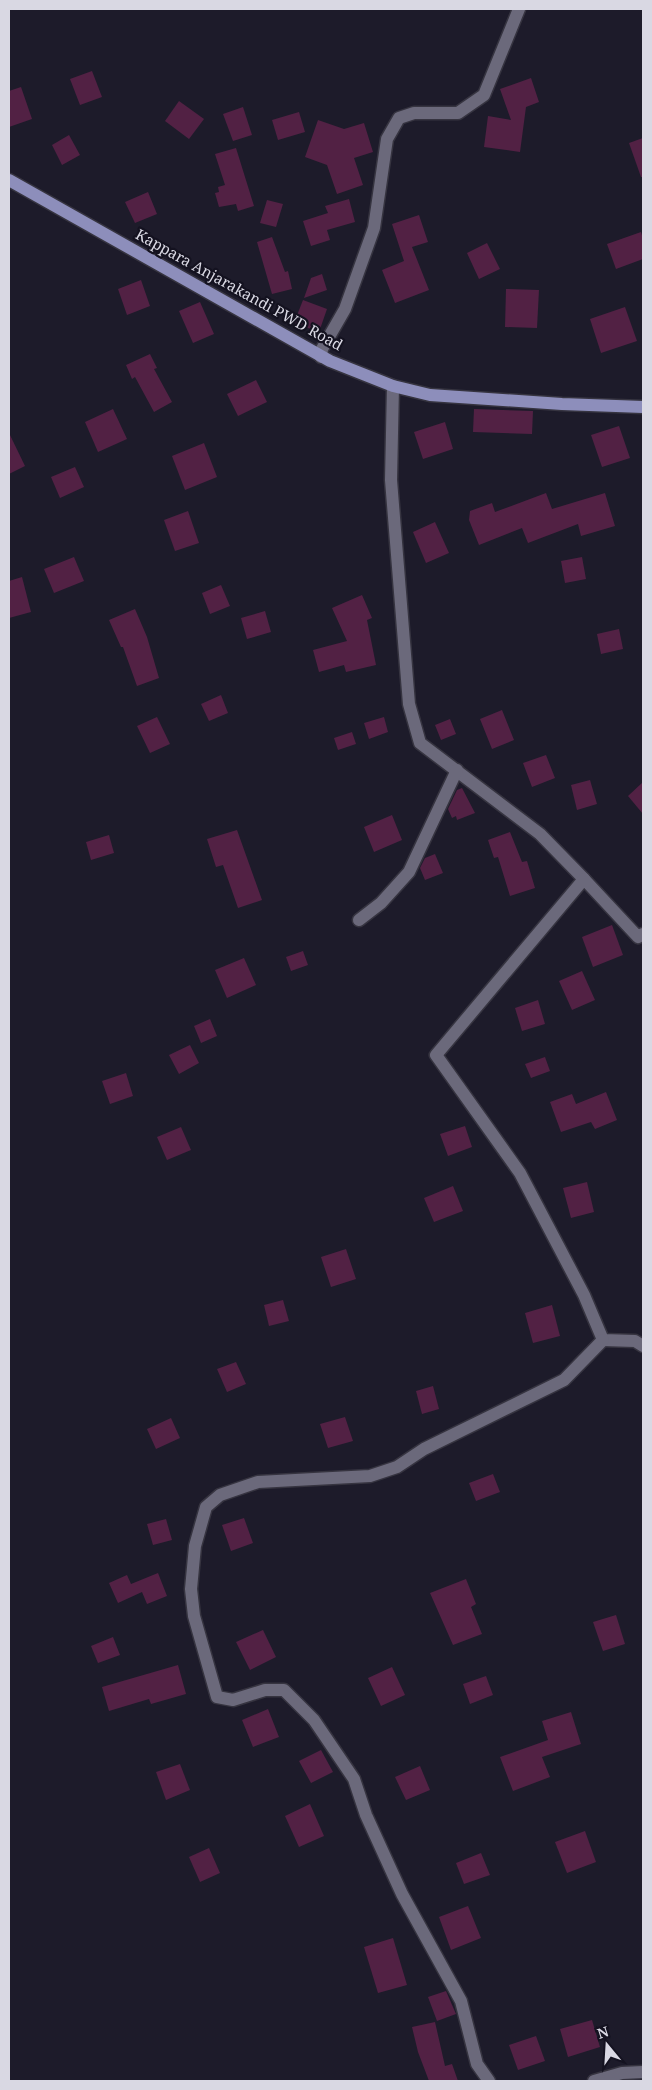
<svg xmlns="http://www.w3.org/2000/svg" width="652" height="2090" font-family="'Noto Serif',serif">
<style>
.building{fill:#522144}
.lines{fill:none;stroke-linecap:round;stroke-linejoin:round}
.minor-casing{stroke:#363440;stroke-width:15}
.major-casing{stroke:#363440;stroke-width:15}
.minor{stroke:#6b697b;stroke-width:12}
.major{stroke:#8d8ebb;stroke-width:12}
.labels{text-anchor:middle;stroke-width:4.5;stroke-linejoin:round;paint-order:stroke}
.street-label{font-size:15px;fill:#d9d8e3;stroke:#141220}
</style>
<rect width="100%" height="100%" fill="#1d1b2a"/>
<g class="building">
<path d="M92,71L102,97L80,105L70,79Z"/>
<path d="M531,78L539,102L526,107L520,152L484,147L488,116L511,120L500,89Z"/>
<path d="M21,87L32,119L9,127V91Z"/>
<path d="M179,101L204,119L189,139L165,121Z"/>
<path d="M243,107L252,135L233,141L223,114Z"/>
<path d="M299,112L305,132L278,140L272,120Z"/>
<path d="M318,120L344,129L364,123L373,152L354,158L363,185L337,194L327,165L305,157Z"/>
<path d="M69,135L80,155L62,165L52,145Z"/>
<path d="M643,138V177H641L629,143Z"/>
<path d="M236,148L254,206L238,211L236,204L219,207L215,193L219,192L218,187L225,185L215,154Z"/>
<path d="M148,192L157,214L135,223L125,202Z"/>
<path d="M349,199L355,222L327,230L330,240L311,246L303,221L328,213L325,206Z"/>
<path d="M267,200L283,204L276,227L260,223Z"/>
<path d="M419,215L428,242L412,247L429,290L395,303L382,270L404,261L392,224Z"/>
<path d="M641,232L643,239V259L616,269L607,244Z"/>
<path d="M272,237L285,272L288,271L292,289L272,294L257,242Z"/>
<path d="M487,243L500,269L479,279L467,253Z"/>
<path d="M322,274L327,290L304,298L311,278Z"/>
<path d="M141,280L150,306L127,315L118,289Z"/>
<path d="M506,289L539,290L537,328L505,327Z"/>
<path d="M303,300L327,309L319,332L294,323Z"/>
<path d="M200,302L214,334L193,343L179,311Z"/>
<path d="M625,307L637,341L601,353L590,319Z"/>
<path d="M150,354L157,368L154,369L172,402L154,412L135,377L132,379L126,365Z"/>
<path d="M256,380L267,402L238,416L227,394Z"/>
<path d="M113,409L127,439L98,452L85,422Z"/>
<path d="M474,409L533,411L532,434L473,432Z"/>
<path d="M445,422L453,449L423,459L414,432Z"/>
<path d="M619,426L630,458L602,467L591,435Z"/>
<path d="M9,433L25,466L9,474Z"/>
<path d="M204,443L217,477L185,490L172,456Z"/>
<path d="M75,467L84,487L60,498L51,477Z"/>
<path d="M546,493L552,509L605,493L615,526L581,536L578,524L528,543L522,528L479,545L469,520L470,511L492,503L495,512Z"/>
<path d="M188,511L199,543L175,551L164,520Z"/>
<path d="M435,522L449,553L426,563L413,532Z"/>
<path d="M74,557L84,581L54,593L44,569Z"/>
<path d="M582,557L586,579L565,583L561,561Z"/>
<path d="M22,577L31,612L9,618V581Z"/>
<path d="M221,585L230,606L210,614L202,593Z"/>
<path d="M362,595L372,618L367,620L376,665L346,672L344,665L319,672L313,650L347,641L332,608Z"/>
<path d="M135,609L147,637L159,678L137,686L123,647H121L109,620Z"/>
<path d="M265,611L271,632L247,639L241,618Z"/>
<path d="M619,629L623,649L601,654L597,634Z"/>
<path d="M221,695L228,713L209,721L201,704Z"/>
<path d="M502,710L514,740L492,749L480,719Z"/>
<path d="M157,717L170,744L150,753L137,726Z"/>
<path d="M384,717L388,732L369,739L364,723Z"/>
<path d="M450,719L456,734L441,740L435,725Z"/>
<path d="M352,732L356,744L338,750L334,738Z"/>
<path d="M546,755L555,778L532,787L523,763Z"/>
<path d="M590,780L597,804L577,810L571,785Z"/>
<path d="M643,782V814L628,796Z"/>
<path d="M462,788L475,813L457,820L456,816L452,818L448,809L457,790Z"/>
<path d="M392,815L402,840L374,852L364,827Z"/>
<path d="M237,830L262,900L238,908L223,865L216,867L207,839Z"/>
<path d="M510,832L522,862L527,861L535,888L510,896L498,857L494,858L488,840Z"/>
<path d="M109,835L114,853L91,860L86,842Z"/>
<path d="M435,854L443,873L425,880L420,868L425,858Z"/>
<path d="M612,925L623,955L593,967L582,937Z"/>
<path d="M303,951L308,965L291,971L286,957Z"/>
<path d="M244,958L256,985L227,998L215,970Z"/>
<path d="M582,971L595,1000L572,1010L559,981Z"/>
<path d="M538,1000L545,1024L522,1031L515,1008Z"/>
<path d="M210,1019L217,1036L201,1043L194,1026Z"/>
<path d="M190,1045L199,1063L179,1074L169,1055Z"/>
<path d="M545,1057L550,1071L531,1078L525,1064Z"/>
<path d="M126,1073L133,1096L110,1104L102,1081Z"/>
<path d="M606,1092L617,1120L595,1129L591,1122L561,1132L550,1102L572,1094L576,1104Z"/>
<path d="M465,1126L472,1147L448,1156L440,1134Z"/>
<path d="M181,1127L191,1150L167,1160L157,1137Z"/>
<path d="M587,1182L594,1212L571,1218L563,1188Z"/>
<path d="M453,1186L463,1211L434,1222L424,1198Z"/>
<path d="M346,1249L356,1279L331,1287L321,1257Z"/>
<path d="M283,1300L289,1321L269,1326L264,1305Z"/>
<path d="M552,1305L560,1336L533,1343L525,1313Z"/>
<path d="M236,1362L246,1384L227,1392L217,1369Z"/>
<path d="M433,1386L439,1409L422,1414L416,1391Z"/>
<path d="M345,1417L353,1441L328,1448L320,1424Z"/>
<path d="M171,1418L180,1438L156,1449L147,1429Z"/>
<path d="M493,1474L500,1492L476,1501L469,1483Z"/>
<path d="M244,1518L253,1543L231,1551L222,1525Z"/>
<path d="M166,1519L172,1540L153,1545L147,1524Z"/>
<path d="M158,1573L167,1596L147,1604L142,1592L118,1603L109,1583L127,1575L131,1584Z"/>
<path d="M466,1579L476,1604L471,1607L482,1634L453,1645L430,1593Z"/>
<path d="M616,1615L625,1644L603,1651L593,1622Z"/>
<path d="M263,1630L276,1657L250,1670L236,1642Z"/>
<path d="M113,1637L120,1655L98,1663L91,1646Z"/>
<path d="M178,1665L186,1694L151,1704L149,1699L109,1711L102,1687Z"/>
<path d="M392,1667L405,1695L381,1706L368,1678Z"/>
<path d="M486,1676L493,1695L470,1704L463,1684Z"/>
<path d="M268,1709L279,1737L253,1747L242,1720Z"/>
<path d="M571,1712L581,1744L542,1757L550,1777L513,1791L500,1757L548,1740L542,1721Z"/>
<path d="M321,1750L333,1772L311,1783L299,1761Z"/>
<path d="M180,1764L190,1790L166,1800L156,1772Z"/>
<path d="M420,1766L430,1790L406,1800L395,1777Z"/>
<path d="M310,1804L324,1836L299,1847L285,1816Z"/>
<path d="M585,1831L596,1862L567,1873L555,1842Z"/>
<path d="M209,1848L220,1873L200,1882L189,1857Z"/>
<path d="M481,1853L490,1875L464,1884L456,1863Z"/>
<path d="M468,1906L481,1938L451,1950L439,1917Z"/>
<path d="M393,1938L407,1985L378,1993L364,1947Z"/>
<path d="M446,1991L456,2014L437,2021L428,1997Z"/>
<path d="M592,2020L600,2047L568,2057L560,2029Z"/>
<path d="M435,2022L445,2066L452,2064L458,2081H429L418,2052L412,2027Z"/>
<path d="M536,2036L545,2061L518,2070L509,2045Z"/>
</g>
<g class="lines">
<defs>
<g id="minor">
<path d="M321,357L322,349L345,309L374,228L387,139L399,118L414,113H458L484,95L519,9"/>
<path d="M393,386L391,480L409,704L420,743L540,834L584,879"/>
<path d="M359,920L381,903L409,872L457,770"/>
<path d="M643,934L638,937L584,879L436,1055L520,1173L584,1295L603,1340L635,1341L643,1346"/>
<path d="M489,2081L477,2064L461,2001L402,1894L366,1815L354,1779L314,1720L284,1690H265L233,1700L217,1697L194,1616L191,1589L195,1546L206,1507L220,1495L258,1482L370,1476L397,1467L424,1449L564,1380L603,1340"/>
<path d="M594,2081L622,2073L643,2072"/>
</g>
<path id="major" d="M9,180L330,361L393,386L430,395L562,404L643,407"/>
</defs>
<use href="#minor" class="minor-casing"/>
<use href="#major" class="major-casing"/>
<use href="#minor" class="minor"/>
<use href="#major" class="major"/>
</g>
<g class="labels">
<g class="street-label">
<text transform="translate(239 290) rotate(29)" y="5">Kappara Anjarakandi PWD Road</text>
</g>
</g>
<rect width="652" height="2090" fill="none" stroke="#d9d8e3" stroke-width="20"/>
<g transform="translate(607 2045) rotate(342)" stroke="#141220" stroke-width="4" paint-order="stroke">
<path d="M0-4L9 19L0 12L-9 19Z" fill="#d9d8e3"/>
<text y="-8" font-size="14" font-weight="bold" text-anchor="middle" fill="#d9d8e3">N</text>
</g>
</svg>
